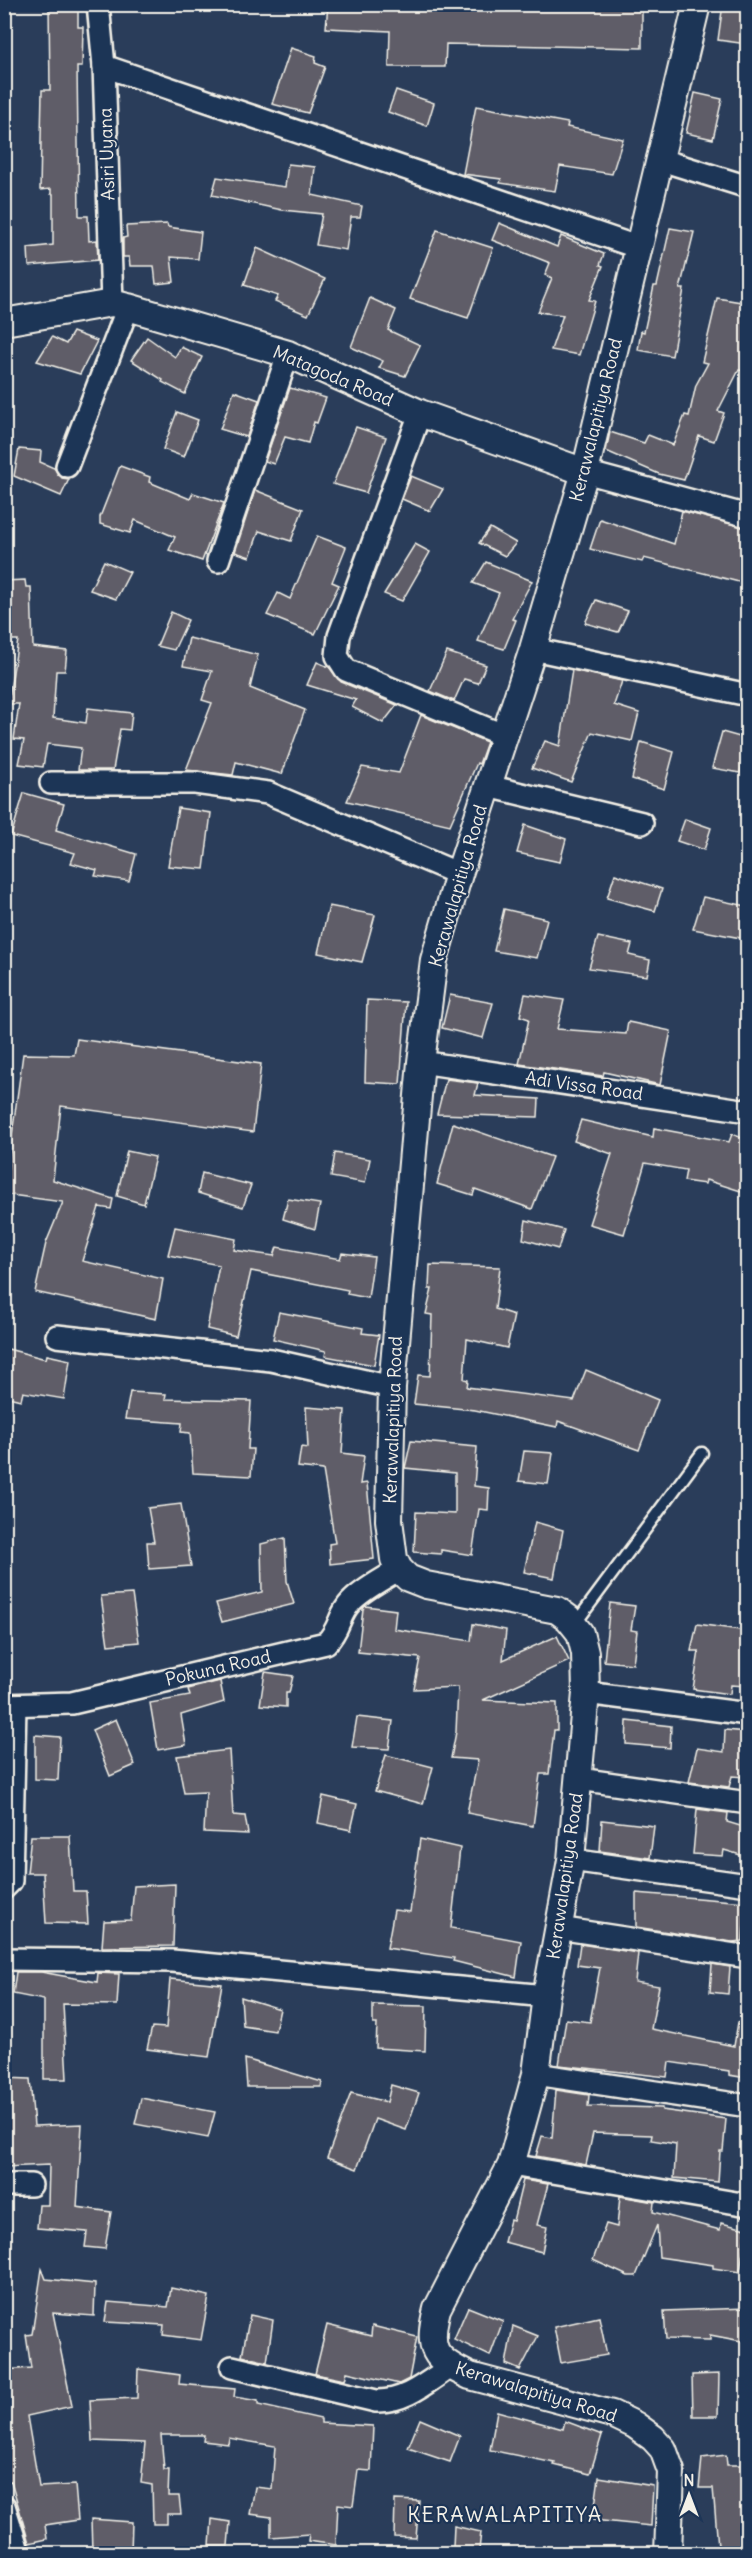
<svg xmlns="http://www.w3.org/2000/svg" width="752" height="2558" font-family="Delius,sans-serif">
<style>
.building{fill:#5e5d68;stroke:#f4f1e8;stroke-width:1.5}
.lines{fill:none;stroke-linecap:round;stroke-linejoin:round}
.service-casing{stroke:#f4f1e8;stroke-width:15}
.minor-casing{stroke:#f4f1e8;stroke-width:26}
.tertiary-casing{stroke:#f4f1e8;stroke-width:30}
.service{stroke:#1d3557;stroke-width:10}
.minor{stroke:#1d3557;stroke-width:21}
.tertiary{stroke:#1d3557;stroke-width:26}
.labels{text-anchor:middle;stroke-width:4.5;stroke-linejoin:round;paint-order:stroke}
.street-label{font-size:18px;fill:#f4f1e8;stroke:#1d3557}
.quarter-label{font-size:21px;letter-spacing:1.5px;fill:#f4f1e8;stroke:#1d3557}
</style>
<rect width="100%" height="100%" fill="#2a3d5a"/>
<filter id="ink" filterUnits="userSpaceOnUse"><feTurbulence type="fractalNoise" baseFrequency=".0167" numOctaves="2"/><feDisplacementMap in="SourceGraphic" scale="12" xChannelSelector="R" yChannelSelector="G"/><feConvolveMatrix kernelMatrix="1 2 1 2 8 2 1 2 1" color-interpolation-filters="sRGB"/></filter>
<g filter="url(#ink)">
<g class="building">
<path d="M49,4H78V27H83L82,67H77L79,216H88L89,241L97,240L98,260L29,266L28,248L53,245V194H51V189L40,190L42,90H50Z"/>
<path d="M328,4H642V48L446,44L445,67H389L390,31L326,28Z"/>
<path d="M723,4L747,9V44L718,40Z"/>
<path d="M291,48L316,56L315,63L325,67L308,113L272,104Z"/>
<path d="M396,90L434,103L427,126L388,112Z"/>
<path d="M695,93L722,99L713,139L686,133Z"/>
<path d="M476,106L568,123L567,127L623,139L612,174L560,166L555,191L500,183L501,179L463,174Z"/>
<path d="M288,164L315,167L312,195L362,206L360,217H351L346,250L316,245L322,214L282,210L212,195L217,177L285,187Z"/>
<path d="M499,223L557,247L561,236L604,254L600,265L603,266L589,300L595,301L579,355L551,350L563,315L538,312L552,278L545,275L550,263L492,240Z"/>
<path d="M167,224L168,227L201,232L198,259L171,257L174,282L156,284L154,266H130L129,257H123V238L127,237L126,226Z"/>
<path d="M670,228L694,232L680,289H684L672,356L638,350L641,331L644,332L654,286H657Z"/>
<path d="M437,230L493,248L468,318L410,299Z"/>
<path d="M257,248L325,279L308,315L275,301L278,296L244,285Z"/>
<path d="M370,298L396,310L388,330L420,345L405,376L379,368L383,361L351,347Z"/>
<path d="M717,298L747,303V371L739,370L718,411L724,413L714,441L699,436L684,480L659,474L606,451L610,432L644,443L648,435L673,445L685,415L689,416L696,385L708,363L702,362Z"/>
<path d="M73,332L97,341L80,374L37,361L52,337L66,344Z"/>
<path d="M147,337L175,357L181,347L202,357L185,394L162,382L163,380L131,360Z"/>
<path d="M290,388L326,398L317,423L314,422L308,443L285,437L274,464L265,461Z"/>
<path d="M234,391L259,400L247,437L220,429Z"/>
<path d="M177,412L198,420L184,457L163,449Z"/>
<path d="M356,427L386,437L366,493L333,484Z"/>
<path d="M19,449L41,451L40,462L54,468L62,478L69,479L61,496L14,476Z"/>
<path d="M120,466L150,477L149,482L190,499L193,493L224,503L202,561L169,550L175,537L135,520L130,533L100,524V517Z"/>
<path d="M411,476L443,489L430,511L402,499Z"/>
<path d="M255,490L303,509L291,541L259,531L250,557L235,552Z"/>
<path d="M682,511L747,528V584L644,558L642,562L590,549L600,519L674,544Z"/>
<path d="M490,528L516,543L505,556L479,543Z"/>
<path d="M317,536L346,547L332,582L339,585L315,634L267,615L278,593L290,599Z"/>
<path d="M415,544L430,552L402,601L384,594Z"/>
<path d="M104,561L130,572L116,599L90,590Z"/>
<path d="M486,562L532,581L512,619L516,620L504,649L478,641L499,593L473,583Z"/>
<path d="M25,580L26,587H31L33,647L67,651L65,671H56L53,718L86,723L88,708L132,713L130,730L120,729L113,770H78L81,748L47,744L43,767L19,764L24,740L14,739L19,704H8L18,640H8L4,581Z"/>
<path d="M596,600L628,611L618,632L585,623Z"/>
<path d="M171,612L188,620L174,650L157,646Z"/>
<path d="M189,638L258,655L250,688L305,710L282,774L236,762L233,775L186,770L212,703L202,700L212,671L183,666Z"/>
<path d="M447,652L486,665L478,683L464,679L454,701L430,691Z"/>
<path d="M317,662L329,667L341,682L397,705L383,723L352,707L356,700L307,685Z"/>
<path d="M572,670L622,681L614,705L639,713L632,741L592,732L571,782L532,768L545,741L560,746Z"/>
<path d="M421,715L487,742L479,764L477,763L450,825L347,801L362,767L399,773Z"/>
<path d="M722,732L747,739L740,773L712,768Z"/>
<path d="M641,742L674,752L664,789L632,779Z"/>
<path d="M24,793L64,804L56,830L136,854L129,881L95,876L97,870L71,863L75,853L11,836Z"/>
<path d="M178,808L211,813L204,869L168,866Z"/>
<path d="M685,819L711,828L704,850L677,841Z"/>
<path d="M525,825L566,839L560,862L517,853Z"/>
<path d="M615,874L662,889L655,911L607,898Z"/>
<path d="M703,897L747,906L741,938L693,929Z"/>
<path d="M329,906L375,915L362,962L318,953Z"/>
<path d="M504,909L547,919L537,958L494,951Z"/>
<path d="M598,937L632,944L629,955L650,960L647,976L589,968Z"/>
<path d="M525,994L564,1000L557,1029L626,1034L628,1022L671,1031L660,1085L604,1072L603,1076L519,1064L529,1019L520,1016Z"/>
<path d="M450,995L493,1003L483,1038L442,1028Z"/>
<path d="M367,1000L406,1002L400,1084L365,1082Z"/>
<path d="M77,1039L261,1064L253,1132L61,1106L53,1180L113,1199L111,1209L99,1207L82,1261L163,1279L156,1319L35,1292L46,1243L63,1202L4,1194L23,1054L74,1055Z"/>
<path d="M446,1079L478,1083L475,1095L539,1099L538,1117L437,1114Z"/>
<path d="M581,1120L653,1137L654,1128L729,1142L732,1134L747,1140V1193L706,1180L705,1184L684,1181L686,1170L645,1163L624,1234L589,1224L612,1154L574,1141Z"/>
<path d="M453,1123L552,1157L532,1209L475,1189L473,1195L437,1184Z"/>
<path d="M127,1151L155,1157L144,1204L117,1196Z"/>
<path d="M335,1153L370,1159L365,1183L331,1177Z"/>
<path d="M202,1173L251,1185L243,1207L198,1193Z"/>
<path d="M288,1199L320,1204L315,1229L283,1219Z"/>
<path d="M526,1220L564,1230L558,1249L523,1239Z"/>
<path d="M175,1227L236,1239L234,1250L274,1256L277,1247L340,1259L342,1253L374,1257L368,1298L347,1294L348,1290L251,1271L236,1336L207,1329L219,1265L168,1255Z"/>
<path d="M430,1265L500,1267L495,1309L514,1315L507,1348L467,1339L464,1379L468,1380L467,1387L574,1401L586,1370L658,1400L639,1450L558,1421L557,1427L475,1410L414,1404L418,1375L430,1376L432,1315L426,1314L432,1289H429Z"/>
<path d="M279,1312L363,1328L362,1333L379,1335L374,1365L325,1356L326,1351L273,1339Z"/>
<path d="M8,1349L46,1359L47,1355L70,1360L64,1399L23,1392L21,1400L4,1396V1361Z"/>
<path d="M130,1392L166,1394L165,1399L251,1401L248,1449H253L251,1476L193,1473L190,1433L181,1432L182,1423L125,1419Z"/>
<path d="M306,1407L345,1410L342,1453L364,1456L360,1484L367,1483L374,1559L330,1564L329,1544L335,1543L323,1470L298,1467L301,1447L308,1448Z"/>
<path d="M411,1441L477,1447L474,1486L489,1488L488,1510L479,1509L472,1555L441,1550V1554L414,1552L416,1512L455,1514V1473L405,1468Z"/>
<path d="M524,1451L553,1453L548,1484L519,1481Z"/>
<path d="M181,1504L191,1566L149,1569L147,1542H154L148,1508Z"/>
<path d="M535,1522L563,1530L554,1578L524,1572Z"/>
<path d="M285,1538L287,1581L294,1604L222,1622L216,1603L262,1592L261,1544Z"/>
<path d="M132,1594L139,1642L108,1645L101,1596Z"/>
<path d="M610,1603L635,1606L631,1630L637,1631L633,1664L604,1661Z"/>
<path d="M365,1606L396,1610L394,1629L471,1641L473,1624L506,1630L503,1660L557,1636L569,1661L483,1700L557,1703V1730H554L549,1774H540L533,1826L467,1813L478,1760L451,1758L456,1732L458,1687L414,1689L420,1658L358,1652L363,1609Z"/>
<path d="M697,1624L747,1631V1686L731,1685L730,1694L693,1689L699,1651H691Z"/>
<path d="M265,1672L293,1676L289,1693H286V1707L260,1705Z"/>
<path d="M220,1681L224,1702L181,1715L186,1745L158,1750L150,1703L190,1696L188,1689Z"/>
<path d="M357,1717L393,1721L389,1749L352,1747Z"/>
<path d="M116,1719L135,1765L110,1776L92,1730Z"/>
<path d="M627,1721L671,1726L670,1748L626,1744Z"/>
<path d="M725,1730L747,1732L745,1777L732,1776L729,1787L689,1782L697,1748L724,1752Z"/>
<path d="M35,1735L60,1737L58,1780L35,1779Z"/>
<path d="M229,1750L233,1815L245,1816L248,1834L204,1832L206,1792L184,1793L177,1756Z"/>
<path d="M386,1755L433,1767L423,1804L375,1791Z"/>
<path d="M323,1796L357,1804L351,1830L318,1823Z"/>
<path d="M697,1809L728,1813L727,1822L747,1828V1857L724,1850L723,1856L693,1854Z"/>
<path d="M602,1820L654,1826L650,1858L600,1851Z"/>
<path d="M31,1836H70L73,1891H86L88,1924L46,1923L43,1873H27Z"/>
<path d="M420,1839L460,1848L451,1928L521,1941L516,1977L453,1961L454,1958L387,1948L394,1910L410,1912Z"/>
<path d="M175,1884L173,1946L102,1947L104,1921L131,1920L134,1886Z"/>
<path d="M636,1893L745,1902L743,1941L732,1942L636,1927Z"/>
<path d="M580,1944L638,1953L635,1982L659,1986L651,2029L734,2046L738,2022L747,2023V2078L729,2075V2071L669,2062L667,2077L559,2065L566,2019L590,2022L600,1968L577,1965Z"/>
<path d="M712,1964L730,1967L728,1994L710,1992Z"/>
<path d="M16,1972H41L97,1982L98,1973L119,1974L117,2005L63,2004L67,2079H44V2000L13,1994Z"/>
<path d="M170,1979L222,1984L209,2057L147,2049L152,2027L166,2028Z"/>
<path d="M241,1997L280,2009L275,2031L243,2026Z"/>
<path d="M373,2005L426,2006L425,2051L376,2048L377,2024H373Z"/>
<path d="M245,2059L322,2082L321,2087H247Z"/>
<path d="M4,2078L30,2079L34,2126L82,2124L77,2207L111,2212L105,2249L85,2247L87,2232L37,2228L39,2205H48L49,2165L4,2167Z"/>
<path d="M391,2085L419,2093L406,2130L375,2119L357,2169L327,2158L351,2093L387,2102Z"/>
<path d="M556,2090L589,2095L588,2106L662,2108V2110L726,2119L723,2151H720L718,2182L674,2178L676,2144L651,2140L652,2135L593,2133L586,2165L536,2156L542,2136L552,2138Z"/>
<path d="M141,2098L215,2112L208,2138L135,2124Z"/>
<path d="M523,2180L548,2184L537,2225L547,2227L542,2252L504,2242L510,2220L513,2221Z"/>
<path d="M620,2196L654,2202L653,2212L720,2230L721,2223L746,2229L740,2272L713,2268V2265L659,2257L657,2225L636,2276H628L593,2260L606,2224L617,2227Z"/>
<path d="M42,2269L46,2279L95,2284L94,2316L53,2313L72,2406L27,2416L39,2487L75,2485L78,2520L45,2525L47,2539L29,2543L11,2481L7,2482L4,2370L31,2368L26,2335L32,2334Z"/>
<path d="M171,2288L209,2296L201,2340L163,2335L164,2325L105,2322L108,2302L168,2307Z"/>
<path d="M468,2307L503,2321L490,2356L454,2339Z"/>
<path d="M747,2308V2342L710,2335V2340L666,2339L664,2311Z"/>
<path d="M250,2315L273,2320L267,2362L242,2356Z"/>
<path d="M599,2317L607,2355L561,2363L554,2327Z"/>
<path d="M327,2325L371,2336L372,2326L417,2337L409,2379L399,2384L347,2372L345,2380L315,2374Z"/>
<path d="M513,2326L538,2336L520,2370L506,2364Z"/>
<path d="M138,2369L180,2375L179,2384L235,2389L234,2397L258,2401V2405L321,2419V2423L373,2426L371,2471L358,2470L353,2506L338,2504L336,2545L308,2541L309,2534L271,2537V2517L250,2514L255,2487L272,2489L275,2446L229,2438L228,2444L203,2441L204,2435H161L164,2470H169L168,2496H179L181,2514H167V2524H153L152,2485L141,2483L145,2443L92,2441L90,2400L137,2398Z"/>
<path d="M719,2374L718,2416H693L692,2375Z"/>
<path d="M497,2411L563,2429L565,2421L602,2435L590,2474L554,2465L555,2463L490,2450Z"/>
<path d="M420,2419L460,2436L450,2462L408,2448Z"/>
<path d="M726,2455L727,2465H746L747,2546H718L713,2488H699L702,2458Z"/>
<path d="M599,2477L653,2486L651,2526L593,2520Z"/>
<path d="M395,2500L419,2501L416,2538L394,2537Z"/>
<path d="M91,2519L132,2522L131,2552L92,2551Z"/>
<path d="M212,2519L230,2522L228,2546H210Z"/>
<path d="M454,2526L481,2532L479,2550L453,2547Z"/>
</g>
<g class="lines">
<defs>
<path id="service" d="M575,1624L702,1453"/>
<g id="minor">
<path d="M98,4L104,66L112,303"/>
<path d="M104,66L637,247"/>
<path d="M658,159L748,187"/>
<path d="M420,413L339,636L337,656L346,670L505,736"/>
<path d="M67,466L128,307"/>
<path d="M585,472L748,516"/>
<path d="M218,561L288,354"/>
<path d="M533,649L748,695"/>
<path d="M51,783H195L268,793L459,874"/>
<path d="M488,786L642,823"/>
<path d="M421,1062L748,1111"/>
<path d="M57,1336L271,1360L392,1387"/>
<path d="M586,1693L748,1714"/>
<path d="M4,1705L72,1703L326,1643C341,1628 338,1615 351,1602C363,1589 384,1579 399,1569"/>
<path d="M579,1779L748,1803"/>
<path d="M571,1860L748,1885"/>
<path d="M4,1888L11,1881L15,1705"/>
<path d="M558,1928L748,1957"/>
<path d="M4,1959L172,1961L546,1996"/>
<path d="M536,2074L748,2106"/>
<path d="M511,2165L748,2205"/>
<path d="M4,2185H31"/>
<path d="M232,2367L376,2401C405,2402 426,2383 450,2367"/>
<path d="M4,2506L19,2554"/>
</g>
<g id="tertiary">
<path d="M4,322L112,303L128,307L288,354L420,413L585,472"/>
<path d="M668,2554L671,2471L663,2449L653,2438L635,2425L612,2414L470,2376C433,2359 427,2349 437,2309L511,2165L536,2074L546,1996L571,1860L586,1693L585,1653L580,1633L568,1618L557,1610L426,1585L408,1578L399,1569L394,1559L389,1520L392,1387L421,1062L434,960L459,874L533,649L585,472L697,4"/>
</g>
</defs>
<use href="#service" class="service-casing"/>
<use href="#minor" class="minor-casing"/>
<use href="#tertiary" class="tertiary-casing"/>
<use href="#service" class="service"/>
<use href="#minor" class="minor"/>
<use href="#tertiary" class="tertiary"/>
</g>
</g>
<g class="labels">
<g class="street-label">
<text transform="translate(107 154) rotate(-92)" y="6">Asiri Uyana</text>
<text transform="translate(333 376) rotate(23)" y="6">Matagoda Road</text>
<text transform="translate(596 420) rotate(-76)" y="6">Kerawalapitiya Road</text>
<text transform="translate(458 886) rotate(-74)" y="6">Kerawalapitiya Road</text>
<text transform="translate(584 1086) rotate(8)" y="6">Adi Vissa Road</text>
<text transform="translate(393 1420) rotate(-88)" y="6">Kerawalapitiya Road</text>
<text transform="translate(218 1668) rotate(-13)" y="6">Pokuna Road</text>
<text transform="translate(565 1876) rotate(-82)" y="6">Kerawalapitiya Road</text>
<text transform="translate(536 2392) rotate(17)" y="6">Kerawalapitiya Road</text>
</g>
<g class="quarter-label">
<text x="505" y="2522">KERAWALAPITIYA</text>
</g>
</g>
<rect width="752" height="2558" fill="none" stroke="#1d3557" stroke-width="24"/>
<rect x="12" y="12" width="728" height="2534" fill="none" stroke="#f4f1e8" stroke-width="2" filter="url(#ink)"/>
<g transform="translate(689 2495)" stroke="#1d3557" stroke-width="4.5" paint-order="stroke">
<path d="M0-4.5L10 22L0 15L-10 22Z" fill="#f4f1e8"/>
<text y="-9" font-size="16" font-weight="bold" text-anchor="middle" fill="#f4f1e8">N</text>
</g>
</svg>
